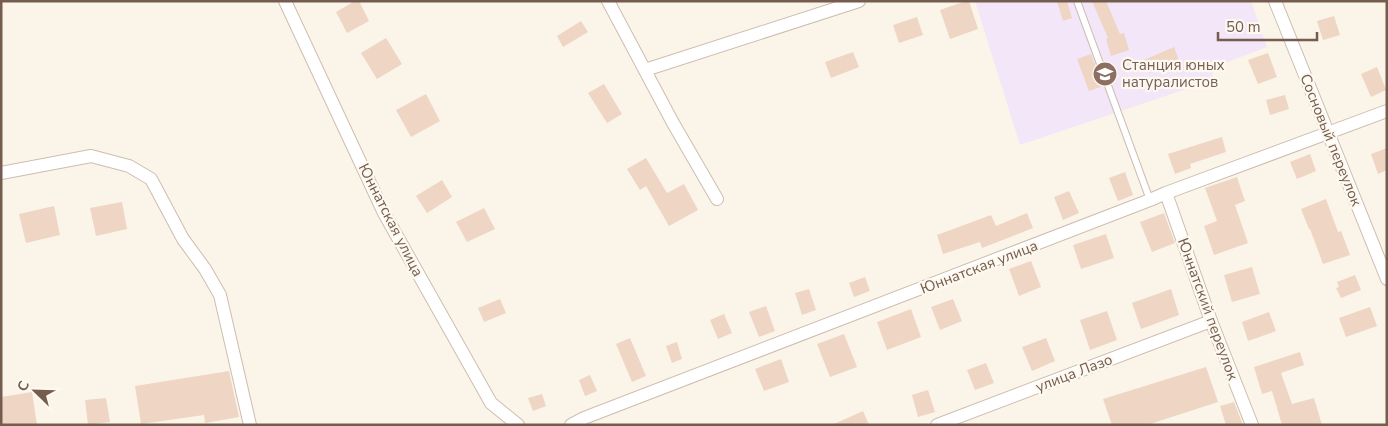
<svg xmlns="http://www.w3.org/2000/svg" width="1388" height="426" font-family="'Nunito Sans',sans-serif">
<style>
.education{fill:#f2e6f8}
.building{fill:#efd5c3}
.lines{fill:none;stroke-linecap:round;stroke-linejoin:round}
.service-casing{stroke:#cdbdb0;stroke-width:8}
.minor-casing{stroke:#cdbdb0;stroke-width:14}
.service{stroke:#fff;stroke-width:6}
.minor{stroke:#fff;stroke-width:12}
.labels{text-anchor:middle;stroke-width:4.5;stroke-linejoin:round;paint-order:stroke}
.education-label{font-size:15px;fill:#785e54;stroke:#fef9f0;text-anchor:start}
.street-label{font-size:15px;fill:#745d4e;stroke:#fef9f0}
</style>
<rect width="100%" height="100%" fill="#fbf5e9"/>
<path class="education" d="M975,1H1251L1267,47L1212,68L1213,80L1020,145Z"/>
<g class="building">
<path d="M355,1H359L369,21L347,33L336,12Z"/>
<path d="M966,1H969L978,29L950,39L940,10Z"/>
<path d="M1057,1H1067L1072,18L1063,21Z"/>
<path d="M1092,1H1106L1120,34L1124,33L1129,50L1111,56L1106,39L1108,38Z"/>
<path d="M1334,16L1340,35L1323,40L1317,21Z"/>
<path d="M917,17L923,35L899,43L893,25Z"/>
<path d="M581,21L588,32L563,47L557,36Z"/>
<path d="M386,38L402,64L377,79L361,53Z"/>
<path d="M1174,47L1179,61L1149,73L1144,60Z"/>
<path d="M853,52L859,67L831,78L825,62Z"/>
<path d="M1268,53L1277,77L1258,84L1248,60Z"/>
<path d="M1091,54L1103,86L1089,91L1077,59Z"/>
<path d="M1377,67L1386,90L1371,97L1361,74Z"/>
<path d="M604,84L622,114L607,123L588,93Z"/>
<path d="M426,94L440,121L411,137L396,110Z"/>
<path d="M1285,95L1289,109L1270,115L1266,100Z"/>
<path d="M1222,137L1226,152L1190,164L1191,168L1175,174L1168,154Z"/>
<path d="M1387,148V170L1378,174L1371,154Z"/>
<path d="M1310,154L1316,171L1297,179L1290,162Z"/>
<path d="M646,158L667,193L684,184L698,210L669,226L646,186L640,190L627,169Z"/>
<path d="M1125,172L1133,195L1118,201L1109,178Z"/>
<path d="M1237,177L1245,201L1235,205L1248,243L1214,255L1204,226L1217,221L1205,188Z"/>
<path d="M442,180L452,197L427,213L416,196Z"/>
<path d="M1069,191L1079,213L1063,220L1054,197Z"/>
<path d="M1326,199L1338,232L1341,231L1350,255L1323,264L1310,229H1309L1301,209Z"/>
<path d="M122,202L127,229L96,236L90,208Z"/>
<path d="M54,206L60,235L26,243L19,214Z"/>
<path d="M484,208L495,229L467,242L456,222Z"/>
<path d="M1027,213L1033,228L982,248L980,242L943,254L937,235L991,215L996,226Z"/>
<path d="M1164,213L1175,243L1152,252L1140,222Z"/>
<path d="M1106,234L1114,258L1081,269L1073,245Z"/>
<path d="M1031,261L1041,287L1019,296L1009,269Z"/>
<path d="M1252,267L1260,294L1232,302L1224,275Z"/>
<path d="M1355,275L1361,290L1341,298L1336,288L1339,287L1337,282Z"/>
<path d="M865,277L870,291L854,297L849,283Z"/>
<path d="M809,289L816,310L802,315L795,293Z"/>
<path d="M1171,289L1179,315L1141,329L1132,303Z"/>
<path d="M500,299L506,313L484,322L478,308Z"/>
<path d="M953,299L962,321L940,330L931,307Z"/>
<path d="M766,306L775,331L759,337L749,312Z"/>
<path d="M1370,307L1377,326L1346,337L1339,318Z"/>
<path d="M911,309L921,337L887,350L877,322Z"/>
<path d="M1107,311L1117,340L1090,350L1080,320Z"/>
<path d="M1269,312L1276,331L1248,341L1242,322Z"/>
<path d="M724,314L732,333L718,339L710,320Z"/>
<path d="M844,334L857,367L830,377L817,344Z"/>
<path d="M630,338L646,376L632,382L616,344Z"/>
<path d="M1046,338L1055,361L1032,371L1022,347Z"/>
<path d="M677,342L682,359L672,363L666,346Z"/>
<path d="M1300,352L1304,365L1281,373L1292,404L1314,398L1322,425H1282L1272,391L1262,394L1254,367Z"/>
<path d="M781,359L789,382L764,391L755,369Z"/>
<path d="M986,363L994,383L975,390L967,370Z"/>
<path d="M1206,367L1218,402L1147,425H1112L1103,399Z"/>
<path d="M229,371L239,417L205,423L204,415L141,424L135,386Z"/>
<path d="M590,375L597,391L585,396L579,380Z"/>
<path d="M928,390L935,412L918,417L912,395Z"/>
<path d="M32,392L37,425H1V397Z"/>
<path d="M542,394L546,406L533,411L528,398Z"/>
<path d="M106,398L110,422L88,425L85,400Z"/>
<path d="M1234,402L1243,425H1226L1220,406Z"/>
<path d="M863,411L869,425H832Z"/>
</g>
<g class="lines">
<defs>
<path id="service" d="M1077,1L1150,200"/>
<g id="minor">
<path d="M285,1L384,213L491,403L518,425"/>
<path d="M608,1L673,123L717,199"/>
<path d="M1275,1L1387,279"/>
<path d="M645,70L859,1"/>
<path d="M1,173L91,156L129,166L151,179L183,239L205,269L220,295L250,425"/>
<path d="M1166,193L1211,321L1252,425"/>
<path d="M571,425L584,418L1150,200L1166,193L1387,111"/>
<path d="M937,425L1211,321"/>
</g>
</defs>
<use href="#service" class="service-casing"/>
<use href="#minor" class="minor-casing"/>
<use href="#service" class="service"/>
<use href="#minor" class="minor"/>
</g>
<defs>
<symbol id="school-disc" viewBox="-11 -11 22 22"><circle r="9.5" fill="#8d6e63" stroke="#fef9f0"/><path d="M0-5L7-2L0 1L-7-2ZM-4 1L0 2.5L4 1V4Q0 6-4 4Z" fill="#fff"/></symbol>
</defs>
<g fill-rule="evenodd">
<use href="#school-disc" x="1091" y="60" width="28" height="28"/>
</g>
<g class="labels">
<g class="education-label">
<text x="1122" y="70">Станция юных<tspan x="1122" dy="17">натуралистов</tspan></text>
</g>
<g class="street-label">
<text transform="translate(1331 140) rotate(68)" y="5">Сосновый переулок</text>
<text transform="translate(391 220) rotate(63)" y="5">Юннатская улица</text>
<text transform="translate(979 267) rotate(-21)" y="5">Юннатская улица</text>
<text transform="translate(1208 309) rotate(70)" y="5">Юннатский переулок</text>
<text transform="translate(1074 373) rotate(-21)" y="5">улица Лазо</text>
</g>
</g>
<rect width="1388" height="426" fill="none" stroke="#745d4e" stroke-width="5"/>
<g transform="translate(35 391) rotate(293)" stroke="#fef9f0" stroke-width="4" paint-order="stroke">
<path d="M0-4L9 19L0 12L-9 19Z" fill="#745d4e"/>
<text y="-8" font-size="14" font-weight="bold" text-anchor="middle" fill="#745d4e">С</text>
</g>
<path d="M1218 32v8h99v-8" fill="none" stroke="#745d4e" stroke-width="2.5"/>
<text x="1226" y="32" font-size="15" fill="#745d4e" stroke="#fef9f0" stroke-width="4" paint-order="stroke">50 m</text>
</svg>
